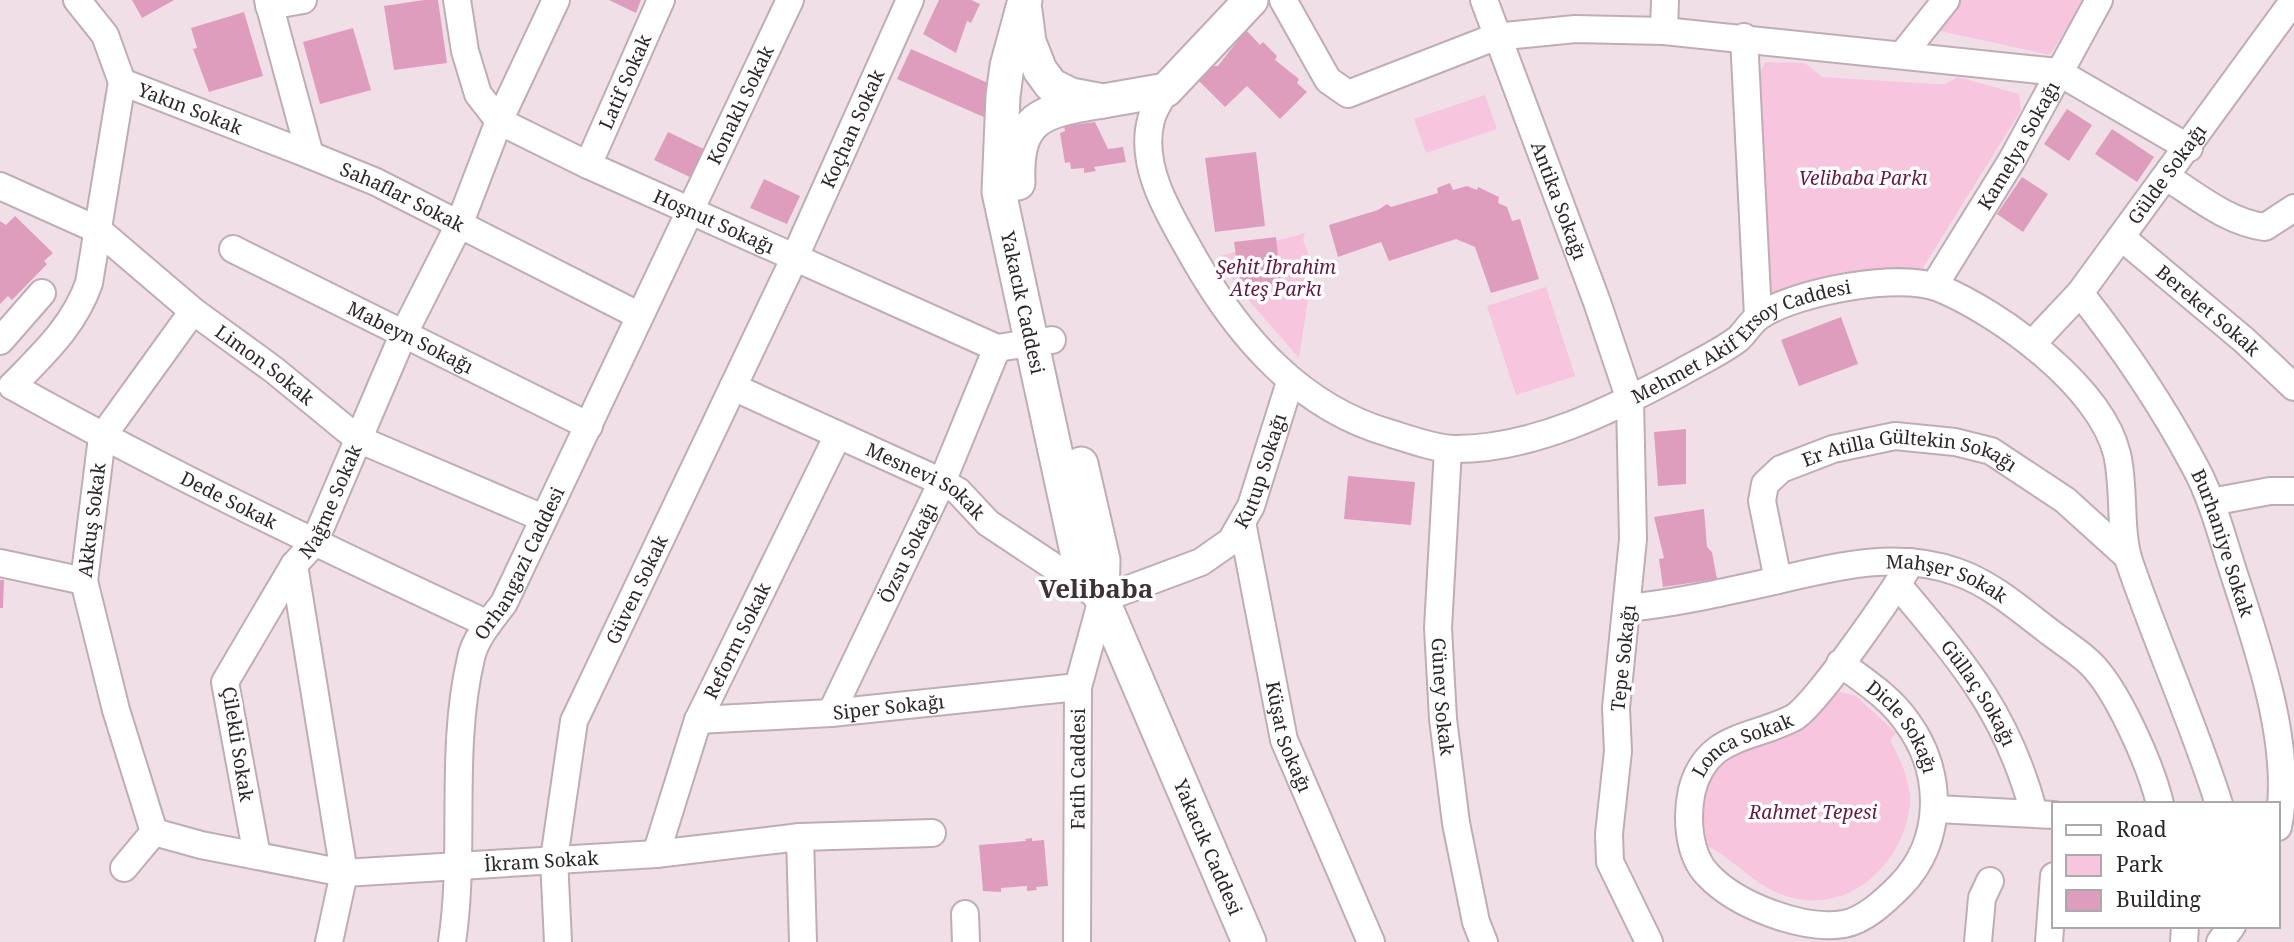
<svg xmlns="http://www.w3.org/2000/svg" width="2294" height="942" font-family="'Noto Serif',serif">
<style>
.green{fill:#f7c5dd}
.building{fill:#df9dbe}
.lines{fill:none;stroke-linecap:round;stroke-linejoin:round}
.minor-casing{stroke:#bfadb5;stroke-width:30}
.major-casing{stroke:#bfadb5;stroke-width:37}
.minor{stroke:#fff;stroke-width:26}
.major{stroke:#fff;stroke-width:33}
.labels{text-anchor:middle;stroke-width:7;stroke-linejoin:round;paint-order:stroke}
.street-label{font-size:19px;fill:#2d272a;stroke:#fff}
.park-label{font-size:19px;font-style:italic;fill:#651946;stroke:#fff}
.district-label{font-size:26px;font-weight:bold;fill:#3f3138;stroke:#fff}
</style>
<rect width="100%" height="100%" fill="#f1dfe7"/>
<g class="green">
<path d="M1961,0H2084L2050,55L1940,31V26Z"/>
<path d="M1765,62L1805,63L1822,77L1935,84H1945L1958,77L2019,94L2021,110L1921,271L1769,296L1760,74Z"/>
<path d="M1485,95L1497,129L1426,153L1414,119Z"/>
<path d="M1305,233L1303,240L1313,267L1299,358L1237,287L1220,256Z"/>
<path d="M1546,287L1575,376L1516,395L1487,306Z"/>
<path d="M1841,692L1856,696L1896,733L1890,740C1900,759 1910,780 1910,801C1907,857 1856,910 1799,899C1757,892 1740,862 1707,846L1702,808L1713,767L1822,696Z"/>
</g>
<g class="building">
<path d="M132,0H174L142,18Z"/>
<path d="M424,0H438L447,63L394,70L384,6Z"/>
<path d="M609,0H641L636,13Z"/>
<path d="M939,0H971L980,4L971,23L967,21L956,53L923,34Z"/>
<path d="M244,12L263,76L209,92L193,49L197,48L191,28Z"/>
<path d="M353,28L371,90L320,104L303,42Z"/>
<path d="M1246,30L1260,45L1263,42L1277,56L1275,60L1299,79L1297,83L1307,92L1280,119L1247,86L1225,107L1198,80L1213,66H1218Z"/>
<path d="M911,49L988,83L986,118L897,79Z"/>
<path d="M2067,109L2092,125L2069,161L2044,144Z"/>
<path d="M1095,122L1108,149L1123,147L1126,162L1094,167L1096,171L1084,173V168L1071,169L1070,162L1065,163L1060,133L1065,131L1064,126Z"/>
<path d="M2112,129L2154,157L2137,182L2095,154Z"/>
<path d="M668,132L708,151L694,179L654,160Z"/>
<path d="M1256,152L1265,226L1215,232L1205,158Z"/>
<path d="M2022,177L2048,194L2023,232L1997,214Z"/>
<path d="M764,179L800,196L787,224L750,208Z"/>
<path d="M1450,183L1453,190L1467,186L1477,190L1478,187L1499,197L1498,203L1507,207L1512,221L1520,219L1539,279L1491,293L1475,247L1456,239L1389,261L1381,242L1338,257L1329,225L1378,210L1387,204L1391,207L1438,193L1437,188Z"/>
<path d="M15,216L53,253L44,261L47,264L12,300L8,296L0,304V221L6,225Z"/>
<path d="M1276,237L1281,283L1240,286L1234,242Z"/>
<path d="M1841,317L1858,364L1799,386L1781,340Z"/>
<path d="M1686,429V484L1658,486L1654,432Z"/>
<path d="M1348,476L1415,482L1411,525L1344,519Z"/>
<path d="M1704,509L1707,547L1712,552L1717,579L1663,587L1659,559L1664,558L1654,517Z"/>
<path d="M0,580H4L3,608H0Z"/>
<path d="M1032,838V841L1044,840L1048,886L1036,887L1037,890L1027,891V886L1001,888V892L983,891L979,845L1026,841L1025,839Z"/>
</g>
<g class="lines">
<defs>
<g id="minor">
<path id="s1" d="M77,0L105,35L122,82L310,155"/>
<path id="s2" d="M268,0L310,155L376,182L638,315"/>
<path id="s3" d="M457,0L465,51L478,94L499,121L588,165L997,348L1052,340"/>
<path d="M1283,0L1328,80L1348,94L1495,37L1575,29L1664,31L2058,72L2189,148"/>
<path id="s4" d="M1484,0L1597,302L1630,400L1633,539L1616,708L1618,751L1609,834L1610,862L1649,942"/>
<path d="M269,6L303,0"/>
<path d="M1664,31L1665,0"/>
<path d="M1744,37L1758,316"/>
<path d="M1903,54L1946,0"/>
<path id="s5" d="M1166,90C1161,99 1153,110 1151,120C1138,169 1173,220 1195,260C1240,338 1300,407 1389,433C1409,439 1432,448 1453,449C1532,450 1612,410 1680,373C1699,362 1721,352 1738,339C1746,332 1751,321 1761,315C1797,292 1898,272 1939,288C2000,313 2101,387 2117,454C2125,488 2119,530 2129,561C2157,643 2193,722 2219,804"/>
<path id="s6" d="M588,165L661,0"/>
<path d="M2167,177C2198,197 2228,222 2265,227L2294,208"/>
<path id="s7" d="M0,186L98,230L193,311L274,370L358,439L543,518"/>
<path id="s8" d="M2121,237L2244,340L2294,387"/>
<path id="s9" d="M233,249L589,426"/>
<path id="s10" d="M1934,286L2012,160L2099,0"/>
<path id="s11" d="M2080,293C2122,346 2162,405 2194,465C2213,499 2222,538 2234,574C2258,648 2294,749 2278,827"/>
<path d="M0,341L42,293"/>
<path id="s12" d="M2032,344L2080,293L2294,0"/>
<path id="s13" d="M12,386C167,473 327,549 488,624"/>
<path d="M12,386C43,354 74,326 89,283L122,82"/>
<path id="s14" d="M733,387L942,482L958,491L988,523L1095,594"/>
<path id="s15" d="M1448,449L1438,628L1443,719L1456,823L1476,922L1484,942"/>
<path d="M2211,502L2270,491H2294"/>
<path id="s16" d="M1242,522L1284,740L1371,942"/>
<path d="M0,563L84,581"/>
<path id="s17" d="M1778,580L1762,501L1765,484L1781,469L1833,449L1895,436L1955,442L1991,451L2065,500L2127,556"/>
<path id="s18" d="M1898,585C1963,663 2007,712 2034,813"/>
<path id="s19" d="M1102,599L1201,562L1231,541L1251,506L1290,382"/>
<path id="s20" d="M1627,608C1677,603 1725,592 1774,581C1835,567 1897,550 1957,572C1992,584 2022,611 2051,633C2063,642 2077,651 2089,662C2117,688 2151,766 2160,804"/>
<path id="s21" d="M1840,663C1864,681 1890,697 1907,722C1944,772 1944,841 1900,886C1885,901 1865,920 1844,924C1803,931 1736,905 1708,875C1688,855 1686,817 1692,790C1707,734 1750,740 1793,718C1815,707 1896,588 1911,562"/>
<path id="s22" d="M831,713L942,482L997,348"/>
<path id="s23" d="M698,720L831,713L1078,687"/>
<path d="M1936,809L2054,815"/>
<path id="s24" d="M154,832L201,845L344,873L656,854L800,837L932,833"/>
<path id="s25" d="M154,832L116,710L84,581L102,437L193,311"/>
<path d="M800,837L803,942"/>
<path id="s26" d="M656,854L698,720L838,435"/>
<path d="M257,856L225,682L294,565"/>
<path d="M124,868L154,832"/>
<path d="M965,914L966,942"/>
<path id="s27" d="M329,942L344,873L294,565L314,543L403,335L459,225L499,121L556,0"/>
<path id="s28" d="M452,942C466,849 449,751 471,658C475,638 492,619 504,603L790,0"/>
<path id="s29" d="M558,942L554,859L574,721L794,259L910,0"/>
<path id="s30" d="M1077,942L1078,687L1102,599"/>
<path d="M1978,942L1982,898L1990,881"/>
<path d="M2049,942L2054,876"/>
<path d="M2184,942L2185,926"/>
<path d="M2220,942L2232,926"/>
</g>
<g id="major">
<path id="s31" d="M1025,0L1007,66L1003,96L999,192L1080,566L1102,599L1249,942"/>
<path d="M1025,11L1029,42L1040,70L1051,85L1071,95L1103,101L1166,90L1251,0"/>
<path d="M1018,183C1015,114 1044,111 1103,101"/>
<path d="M1081,464L1103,560L1102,599"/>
</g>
</defs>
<use href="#minor" class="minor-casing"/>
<use href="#major" class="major-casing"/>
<use href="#minor" class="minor"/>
<use href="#major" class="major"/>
</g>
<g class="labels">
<g class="street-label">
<text dy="7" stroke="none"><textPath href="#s6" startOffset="91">Latif Sokak</textPath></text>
<text dy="7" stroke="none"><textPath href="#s28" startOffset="901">Konaklı Sokak</textPath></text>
<text dy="7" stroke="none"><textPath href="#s1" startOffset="168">Yakın Sokak</textPath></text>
<text dy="7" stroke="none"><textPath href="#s29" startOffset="877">Koçhan Sokak</textPath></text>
<text dy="7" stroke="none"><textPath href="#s10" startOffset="164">Kamelya Sokağı</textPath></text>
<text dy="7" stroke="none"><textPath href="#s12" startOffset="217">Gülde Sokağı</textPath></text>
<text dy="7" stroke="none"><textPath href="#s2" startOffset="262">Sahaflar Sokak</textPath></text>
<text dy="7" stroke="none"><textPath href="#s4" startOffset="214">Antika Sokağı</textPath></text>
<text dy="7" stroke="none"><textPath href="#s3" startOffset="368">Hoşnut Sokağı</textPath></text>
<text dy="7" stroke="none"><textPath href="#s31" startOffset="308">Yakacık Caddesi</textPath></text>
<text dy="7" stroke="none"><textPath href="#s8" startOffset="114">Bereket Sokak</textPath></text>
<text dy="7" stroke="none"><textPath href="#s9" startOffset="198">Mabeyn Sokağı</textPath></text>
<text dy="7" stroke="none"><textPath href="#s5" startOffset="830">Mehmet Akif Ersoy Caddesi</textPath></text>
<text dy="7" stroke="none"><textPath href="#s7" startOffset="322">Limon Sokak</textPath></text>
<text dy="7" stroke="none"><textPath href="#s17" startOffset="254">Er Atilla Gültekin Sokağı</textPath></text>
<text dy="7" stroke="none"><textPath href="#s19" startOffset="219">Kutup Sokağı</textPath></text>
<text dy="7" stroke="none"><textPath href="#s14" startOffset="215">Mesnevi Sokak</textPath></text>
<text dy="7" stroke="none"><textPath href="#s27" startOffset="457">Nağme Sokak</textPath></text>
<text dy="7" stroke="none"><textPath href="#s13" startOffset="245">Dede Sokak</textPath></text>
<text dy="7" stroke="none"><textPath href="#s25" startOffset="322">Akkuş Sokak</textPath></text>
<text dy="7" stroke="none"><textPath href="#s11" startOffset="290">Burhaniye Sokak</textPath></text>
<text dy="7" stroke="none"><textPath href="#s22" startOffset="178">Özsu Sokağı</textPath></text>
<text dy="7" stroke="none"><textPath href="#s28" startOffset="392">Orhangazi Caddesi</textPath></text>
<text dy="7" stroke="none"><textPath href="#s20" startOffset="327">Mahşer Sokak</textPath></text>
<text dy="7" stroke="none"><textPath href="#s29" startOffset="368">Güven Sokak</textPath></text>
<text dy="7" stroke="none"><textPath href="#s26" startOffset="229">Reform Sokak</textPath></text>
<text transform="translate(1623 658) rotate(-84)" y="7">Tepe Sokağı</text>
<text dy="7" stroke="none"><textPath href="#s18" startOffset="135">Güllaç Sokağı</textPath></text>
<text dy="7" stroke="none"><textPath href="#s15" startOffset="248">Güney Sokak</textPath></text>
<text dy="7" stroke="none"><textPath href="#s23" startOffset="191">Siper Sokağı</textPath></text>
<text dy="7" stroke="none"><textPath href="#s21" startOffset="91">Dicle Sokağı</textPath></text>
<text dy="7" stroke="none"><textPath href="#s16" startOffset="220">Küşat Sokağı</textPath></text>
<text transform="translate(238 744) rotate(81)" y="7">Çilekli Sokak</text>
<text dy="7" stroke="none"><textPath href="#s21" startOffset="648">Lonca Sokak</textPath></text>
<text dy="7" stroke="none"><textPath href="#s30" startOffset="173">Fatih Caddesi</textPath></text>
<text dy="7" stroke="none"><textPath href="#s31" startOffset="887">Yakacık Caddesi</textPath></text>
<text dy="7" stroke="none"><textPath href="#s24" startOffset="392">İkram Sokak</textPath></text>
</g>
<g class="park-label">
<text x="1863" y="185">Velibaba Parkı</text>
<text x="1276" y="274">Şehit İbrahim<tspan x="1276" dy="22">Ateş Parkı</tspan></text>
<text x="1813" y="819">Rahmet Tepesi</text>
</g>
<g class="district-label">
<text x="1096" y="598">Velibaba</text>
</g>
</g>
<rect x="2052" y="802" width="228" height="126" fill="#ffffff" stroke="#aba9aa" stroke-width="2"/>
<rect x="2066" y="825" width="35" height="10" fill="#ffffff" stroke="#aba9aa" stroke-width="2"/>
<text x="2116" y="837" font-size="21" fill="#2d272a">Road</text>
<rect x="2066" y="855" width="35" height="21" fill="#f7c5dd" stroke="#aba9aa" stroke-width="2"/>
<text x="2116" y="872" font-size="21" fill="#2d272a">Park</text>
<rect x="2066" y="890" width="35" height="21" fill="#df9dbe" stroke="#aba9aa" stroke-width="2"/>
<text x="2116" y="907" font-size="21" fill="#2d272a">Building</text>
</svg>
